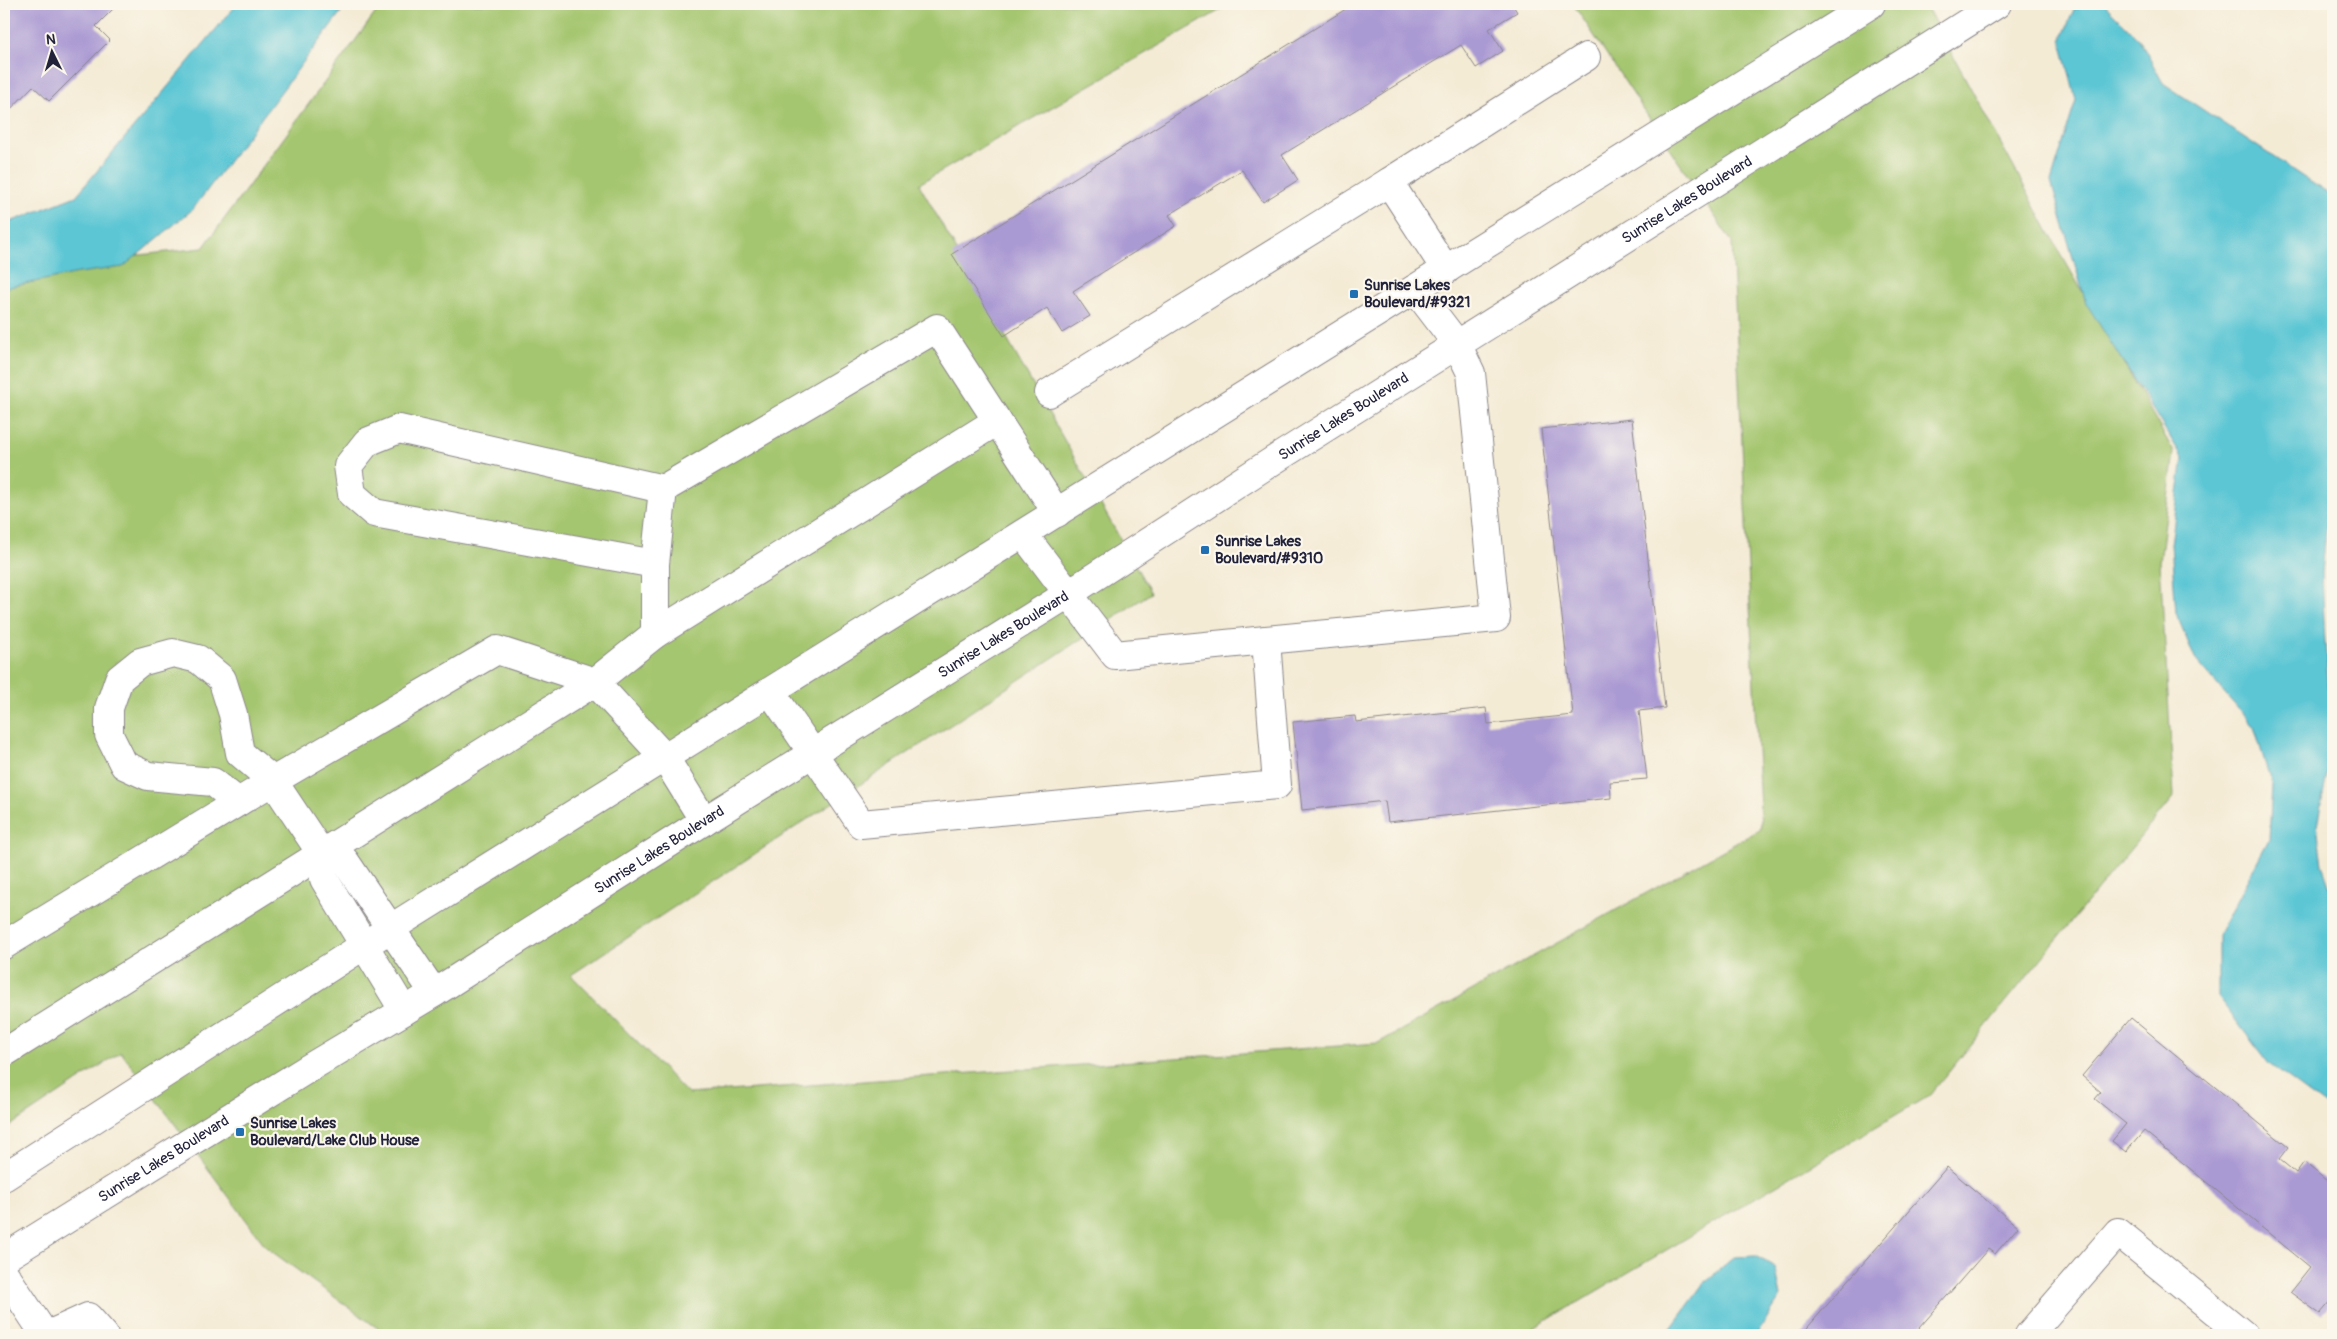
<svg xmlns="http://www.w3.org/2000/svg" width="2337" height="1339" font-family="Pangolin,sans-serif">
<style>
.green{fill:#a5c66f;stroke:#647455}
.water{fill:#5bc6d4;stroke:#3e7488}
.building{fill:#aa9ad3}
.lines{fill:none;stroke-linecap:round;stroke-linejoin:round}
.minor-casing{stroke:#8b8688;stroke-width:30}
.minor{stroke:#fff;stroke-width:28}
.poi-dot{fill:#1f6fb2;stroke:#fbf7ec;stroke-width:2}
.labels{text-anchor:middle;stroke-width:4.5;stroke-linejoin:round;paint-order:stroke}
.street-label{font-size:15px;fill:#22223b;stroke:#fbf7ec}
.poi-label{font-size:15px;font-weight:bold;fill:#22223b;stroke:#fbf7ec;text-anchor:start}
</style>
<rect width="100%" height="100%" fill="#fbf7ec"/>
<filter id="ink" filterUnits="userSpaceOnUse"><feTurbulence type="fractalNoise" baseFrequency=".02" numOctaves="2"/><feDisplacementMap in="SourceGraphic" scale="10" xChannelSelector="R" yChannelSelector="G"/><feConvolveMatrix kernelMatrix="1 2 1 2 8 2 1 2 1" color-interpolation-filters="sRGB"/></filter>
<filter id="wash" filterUnits="userSpaceOnUse"><feTurbulence type="fractalNoise" baseFrequency=".0096" numOctaves="4" result="noise"/><feDisplacementMap in="SourceGraphic" scale="20" xChannelSelector="R" yChannelSelector="G"/><feGaussianBlur stdDeviation="1.12" result="paint"/><feColorMatrix in="noise" values="0 0 0 0 0 0 0 0 0 0 0 0 0 0 0 0 0 1.4 0 .05"/><feComposite in="paint" operator="in"/></filter>
<g filter="url(#wash)">
<rect width="100%" height="100%" fill="#f4ebd5"/>
<path class="green" d="M382,4H1231L919,184L1151,593L571,975L688,1094L1378,1043L1761,829L1732,242L1573,4H1925L2057,247L2174,452L2160,562L2174,796L1930,1095L1522,1335H387L267,1248L121,1052L4,1130V270L203,248Z"/>
<g class="water">
<path d="M237,4H347L193,209L123,267L79,273L4,288V222H10L76,196Z"/>
<path d="M2092,4H2104L2139,39L2163,83L2333,197V504L2327,520L2322,573L2325,643L2333,744L2317,825L2322,865L2333,897V1111L2269,1064L2218,997V935L2269,839L2272,785L2254,727L2195,659L2176,613L2171,544L2183,458L2086,303L2051,182L2076,100L2061,41L2074,9Z"/>
<path d="M1755,1256L1775,1267L1781,1296L1756,1335H1666L1706,1281L1734,1257Z"/>
</g>
<g id="blocks">
<g class="building">
<path d="M11,4H118L96,26L110,40L49,101L33,86L4,116V11Z"/>
<path d="M1354,4H1512L1517,12L1489,29L1503,51L1476,68L1461,45L1282,155L1298,180L1263,202L1242,170L1169,215L1176,226L1073,291L1090,316L1062,333L1047,308L1004,336L952,254Z"/>
<path d="M1632,419L1665,708L1639,711L1647,779L1610,782L1611,798L1388,822L1385,801L1302,810L1293,722L1355,716L1356,722L1486,708L1488,724L1573,715L1541,429Z"/>
<path d="M2131,1018L2288,1147L2279,1159L2296,1173L2304,1162L2333,1186V1299L2320,1314L2290,1292L2310,1267L2144,1131L2126,1152L2112,1141L2126,1124L2095,1099L2101,1092L2082,1076Z"/>
<path d="M1947,1167L2018,1227L1995,1254L1988,1249L1913,1335H1801Z"/>
</g>
</g>
</g>
<g filter="url(#ink)">
<use href="#blocks" fill-opacity="0" stroke="#8b8688" stroke-width="1"/>
<g class="lines">
<defs>
<g id="minor">
<path d="M1446,270L1389,182L1586,57"/>
<path d="M1049,393L1389,182"/>
<path d="M655,564L663,489"/>
<path d="M655,634L997,421"/>
<path d="M1266,640L1496,618L1471,373L1457,344L1415,289"/>
<path d="M771,692L861,824L1277,785L1266,640L1115,655L1023,534"/>
<path d="M238,802L213,782L148,776L124,765L109,735V708L119,679L140,662L173,653L198,659L222,679L233,714L240,753L273,781L321,853L324,879L404,1011"/>
<path d="M704,821L665,758L595,682L655,634V564L374,513L352,494L348,466L367,442L399,429L663,489L937,328L1057,513"/>
<path d="M321,853L345,861L434,993"/>
<path d="M4,945L273,781L497,650L595,682"/>
<path d="M4,1053L595,682"/>
<path d="M4,1177L391,928L1871,4"/>
<path id="s1" d="M4,1258L309,1068L434,993L704,821L1068,594L1271,462L1997,4"/>
<path d="M4,1273L45,1335"/>
<path d="M48,1335L88,1317L104,1335"/>
<path d="M2029,1335L2118,1232L2244,1335"/>
</g>
</defs>
<use href="#minor" class="minor-casing"/>
<use href="#minor" class="minor"/>
</g>
</g>
<g class="poi-dot">
<rect x="1349" y="289" width="10" height="10" rx="2.5"/>
<rect x="1200" y="545" width="10" height="10" rx="2.5"/>
<rect x="235" y="1127" width="10" height="10" rx="2.5"/>
</g>
<g class="labels">
<g class="street-label">
<text dy="5" stroke="none"><textPath href="#s1" startOffset="1988">Sunrise Lakes Boulevard</textPath></text>
<text dy="5" stroke="none"><textPath href="#s1" startOffset="1582">Sunrise Lakes Boulevard</textPath></text>
<text dy="5" stroke="none"><textPath href="#s1" startOffset="1178">Sunrise Lakes Boulevard</textPath></text>
<text dy="5" stroke="none"><textPath href="#s1" startOffset="772">Sunrise Lakes Boulevard</textPath></text>
<text dy="5" stroke="none"><textPath href="#s1" startOffset="188">Sunrise Lakes Boulevard</textPath></text>
</g>
<g class="poi-label">
<text x="1364" y="290">Sunrise Lakes<tspan x="1364" dy="17">Boulevard/#9321</tspan></text>
<text x="1215" y="546">Sunrise Lakes<tspan x="1215" dy="17">Boulevard/#9310</tspan></text>
<text x="250" y="1128">Sunrise Lakes<tspan x="250" dy="17">Boulevard/Lake Club House</tspan></text>
</g>
</g>
<rect width="2337" height="1339" fill="none" stroke="#fbf7ec" stroke-width="20"/>
<g transform="translate(52 52) rotate(355)" stroke="#fbf7ec" stroke-width="4" paint-order="stroke">
<path d="M0-4L9 19L0 12L-9 19Z" fill="#22223b"/>
<text y="-8" font-size="14" font-weight="bold" text-anchor="middle" fill="#22223b">N</text>
</g>
</svg>
